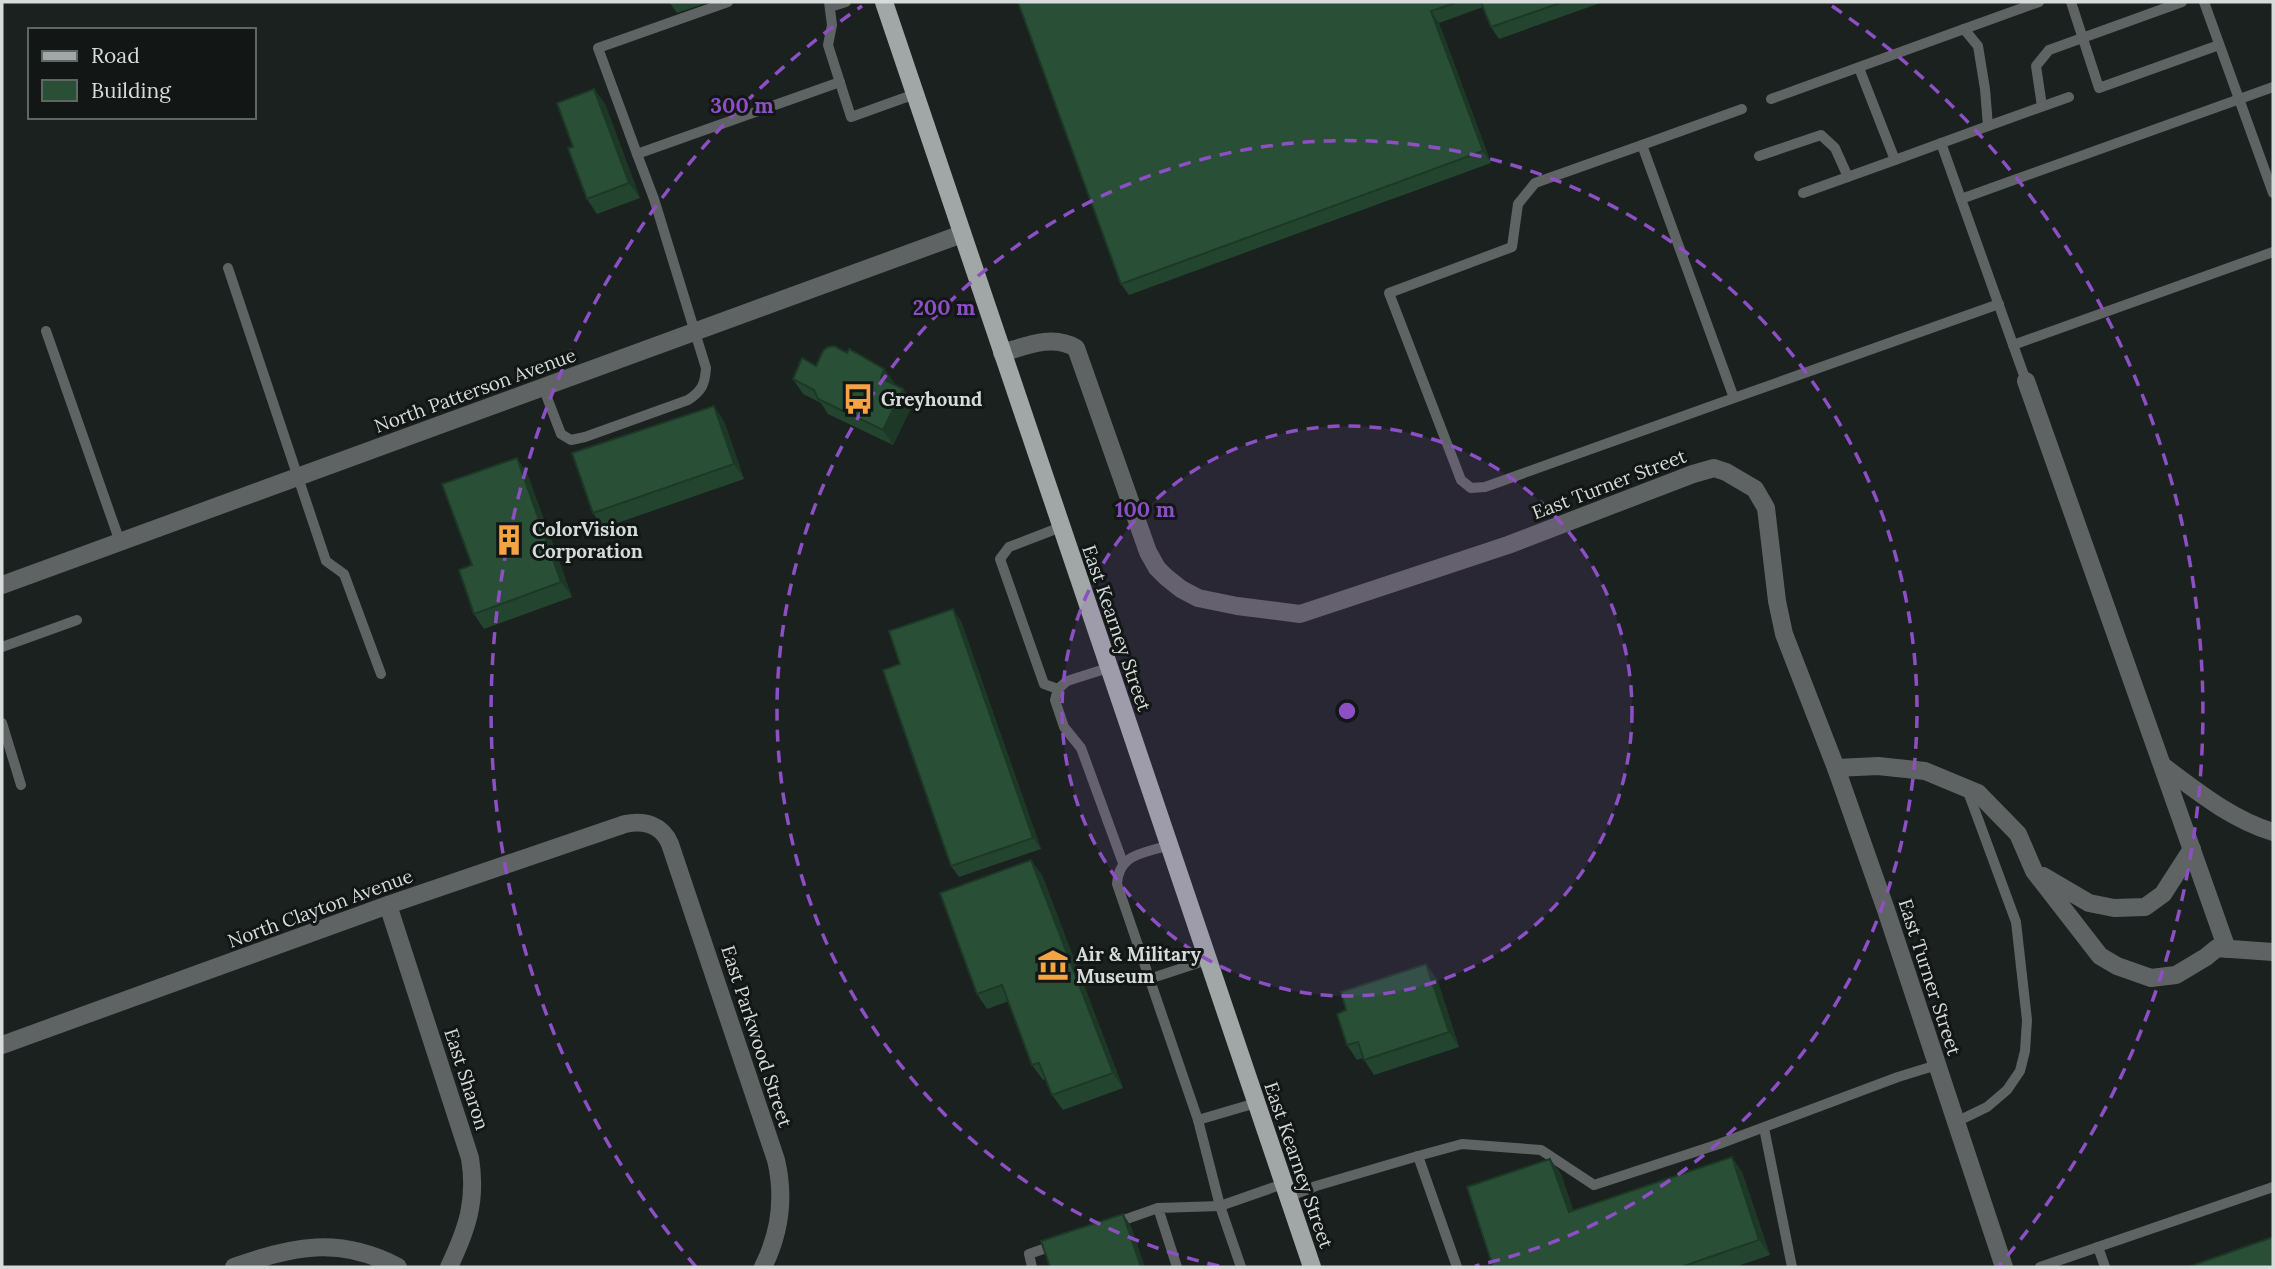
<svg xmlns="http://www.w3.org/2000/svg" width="2275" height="1269" font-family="Lora,serif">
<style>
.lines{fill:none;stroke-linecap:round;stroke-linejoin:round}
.service{stroke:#606363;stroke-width:10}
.minor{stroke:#606363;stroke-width:18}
.primary{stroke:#a1a7a7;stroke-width:18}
.wall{fill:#23452f}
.shaded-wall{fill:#1d3826}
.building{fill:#295037;stroke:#1d3826;stroke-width:2}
.ring{fill:none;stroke:#8d4fc4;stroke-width:3.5;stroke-dasharray:12 9}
.labels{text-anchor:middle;stroke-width:6;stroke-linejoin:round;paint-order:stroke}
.street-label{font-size:19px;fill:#d7dbda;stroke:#121716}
.poi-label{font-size:19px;font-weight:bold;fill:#d7dbda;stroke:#121716;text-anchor:start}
.centre{fill:#8d4fc4;stroke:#121716;stroke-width:3.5}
.ring-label{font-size:21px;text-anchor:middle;font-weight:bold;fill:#8d4fc4;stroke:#121716;stroke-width:6;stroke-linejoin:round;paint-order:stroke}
</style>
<rect width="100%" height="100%" fill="#1b211f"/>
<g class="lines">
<g class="service">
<path d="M829,2L832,25L828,45L851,117L915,94"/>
<path d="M2071,2L2099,88L2219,45"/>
<path d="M2204,2L2273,193"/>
<path d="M830,7L846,2"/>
<path d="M1964,29L2039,2"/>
<path d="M1771,99L1964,29L1978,46L1985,89L1988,126L1895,160L1859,68"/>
<path d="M2042,106L2036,66L2049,50L2182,2"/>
<path d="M1988,126L2069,97"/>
<path d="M1941,143L1961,199"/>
<path d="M1642,145L1742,109"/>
<path d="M637,154L598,48L728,2"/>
<path d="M1759,156L1821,135L1835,148L1848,177"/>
<path d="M1803,193L1895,160"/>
<path d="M228,268L326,561L344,574L381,674"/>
<path d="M46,331L120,542"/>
<path d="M2013,345L2273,252"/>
<path d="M2026,381L1961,199L2273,87"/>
<path d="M543,387L561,434L571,440L585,437L688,400C702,391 705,384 706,368L654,199L637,154L840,82"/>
<path d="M1734,398L1485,487L1471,488L1461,480L1389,293L1512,247L1518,204L1535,183L1642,145L1734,398L1999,304"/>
<path d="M2,647L77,620"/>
<path d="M1108,668L1067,681L1058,689L1055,700L1064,727L1081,748L1123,863"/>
<path d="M1058,689L1044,684L1000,559L1009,547L1061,527"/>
<path d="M2,723L21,785"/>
<path d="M1169,845C1143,854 1119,853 1117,884L1198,1120L1220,1206L1241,1267"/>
<path d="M1149,979L1207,960"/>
<path d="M1198,1120L1256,1103"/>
<path d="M1956,1122L1987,1107L2007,1090L2020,1071L2025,1051L2027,1020L2016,922L1967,789"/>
<path d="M1764,1128L1792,1267"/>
<path d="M1418,1156L1462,1144L1541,1150L1594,1185L1719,1144L1898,1077L1937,1065"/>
<path d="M1288,1197L1316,1186L1418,1156L1457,1267"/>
<path d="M1115,1223L1158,1208"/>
<path d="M2098,1247L2273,1187"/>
<path d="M1032,1267L1029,1254L1055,1245"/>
<path d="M1177,1267L1158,1208L1220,1206L1283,1184"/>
<path d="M2040,1267L2098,1247L2105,1267"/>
</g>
<g class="minor">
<path d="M1002,353C1026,346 1052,334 1076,348L1148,552L1157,568L1166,577L1181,589L1198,598L1237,606L1300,614L1508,545L1693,474L1714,468L1726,472L1755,489L1766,508L1777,601L1784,634L1836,768L1886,910L2004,1267"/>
<path d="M2026,381L2227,949"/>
<path d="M2,585L962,234"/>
<path d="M2163,766C2198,792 2231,819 2273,832"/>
<path d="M1836,768L1878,766L1925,771L1978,793L2018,834L2034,871L2100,956L2117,966L2151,978L2176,975L2206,957L2217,948L2273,952"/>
<path d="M2043,876L2089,903L2114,908L2145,907L2163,894L2192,849"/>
<path d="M388,905L470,1158C477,1201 467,1229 449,1267"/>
<path d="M2,1045L388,905L625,824C644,820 662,825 670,844L776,1160C785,1198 780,1233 763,1267"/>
<path d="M234,1267C292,1246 340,1236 398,1267"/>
</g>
<path class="primary" d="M884,2L1312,1267"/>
</g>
<g class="wall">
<path d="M669,2H709L677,13Z"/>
<path d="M1018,2H1603L1499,39L1491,27L1483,7L1439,23L1491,163L1129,295L1121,284Z"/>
<path d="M594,89L605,104L640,198L597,214L587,199L573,147Z"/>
<path d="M816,366L884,369L895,384L894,385L903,389L913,404L893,445L828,414L821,403L803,394L793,379Z"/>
<path d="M724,421L744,479L603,528L593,513Z"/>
<path d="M527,473L572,597L484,629L474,614L472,565Z"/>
<path d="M961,621L1041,849L959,877L951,866Z"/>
<path d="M1042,875L1123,1088L1063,1110L1052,1095L1046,1079L1043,1080L1032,1065L1009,1001L987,1009L977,994Z"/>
<path d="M1437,979L1459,1047L1374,1075L1363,1058L1357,1060L1347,1045Z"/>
<path d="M1550,1159L1561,1174L1573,1210L1742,1172L1770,1255L1735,1267H1493Z"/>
</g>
<g class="shaded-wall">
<path d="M1431,11L1439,23L1491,163L1483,151Z"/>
<path d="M594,89L605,104L640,198L629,183Z"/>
<path d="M884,369L895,384L891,393L881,378Z"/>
<path d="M903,389L913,404L893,445L883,430Z"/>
<path d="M714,406L724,421L744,479L734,464Z"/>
<path d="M517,458L527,473L572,597L561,582Z"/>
<path d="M953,609L961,621L1041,849L1033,838Z"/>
<path d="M1031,860L1042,875L1123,1088L1113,1073Z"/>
<path d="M1426,964L1437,979L1459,1047L1449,1032Z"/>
<path d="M1732,1157L1742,1172L1770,1255L1759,1240Z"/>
<path d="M1550,1159L1561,1174L1579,1227L1569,1212Z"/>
<path d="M1123,1214L1131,1226L1145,1267H1141Z"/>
</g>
<g class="building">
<path d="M1018,2H1458L1431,11L1483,151L1121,284Z"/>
<path d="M1481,2H1563L1491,27Z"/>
<path d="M594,89L629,183L587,199L568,148L573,147L557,103Z"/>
<path d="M834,346L847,353L849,349L884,369L881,378L903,389L883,430L818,399L814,390L793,379L802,358L816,366L823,351L828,347Z"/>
<path d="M714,406L734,464L593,513L572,453Z"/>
<path d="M517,458L561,582L474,614L459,570L472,565L442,484Z"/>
<path d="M953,609L1033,838L951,866L883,670L900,664L889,631Z"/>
<path d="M1031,860L1113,1073L1052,1095L1039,1063L1032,1065L1002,985L977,994L940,893Z"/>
<path d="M1426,964L1449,1032L1364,1060L1358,1042L1347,1045L1337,1014L1346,1010L1341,992Z"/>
<path d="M1732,1157L1759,1240L1681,1267H1493L1467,1187L1550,1159L1569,1212Z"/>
<path d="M1123,1214L1141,1267H1050L1041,1241Z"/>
<path d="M2273,1237V1267H2188Z"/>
</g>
<circle cx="1347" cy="711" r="285" fill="#8d4fc4" fill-opacity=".12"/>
<g class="ring">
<circle cx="1347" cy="711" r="285"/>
<path d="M1219 1266A570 570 0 1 1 1475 1266"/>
<path d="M696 1267A856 856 0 0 1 862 6M1832 6A856 856 0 0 1 1998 1267"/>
</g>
<defs>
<symbol id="bus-bare" viewBox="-9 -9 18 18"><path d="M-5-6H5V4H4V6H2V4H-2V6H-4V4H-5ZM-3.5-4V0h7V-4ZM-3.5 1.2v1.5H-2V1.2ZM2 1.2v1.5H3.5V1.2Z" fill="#f4a345" stroke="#121716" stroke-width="2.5" paint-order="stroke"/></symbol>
<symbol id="building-bare" viewBox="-9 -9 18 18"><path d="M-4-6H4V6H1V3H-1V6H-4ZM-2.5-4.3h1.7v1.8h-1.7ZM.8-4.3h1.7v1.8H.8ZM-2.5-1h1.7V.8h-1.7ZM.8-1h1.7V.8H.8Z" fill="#f4a345" stroke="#121716" stroke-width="2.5" paint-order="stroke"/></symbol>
<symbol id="museum-bare" viewBox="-9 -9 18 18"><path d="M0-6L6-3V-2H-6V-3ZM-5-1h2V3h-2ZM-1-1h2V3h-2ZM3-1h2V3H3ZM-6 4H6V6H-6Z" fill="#f4a345" stroke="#121716" stroke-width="2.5" paint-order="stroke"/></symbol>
</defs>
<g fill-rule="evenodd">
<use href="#bus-bare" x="836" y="377" width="44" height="44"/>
<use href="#building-bare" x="487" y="518" width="44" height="44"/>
<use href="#museum-bare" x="1031" y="943" width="44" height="44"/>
</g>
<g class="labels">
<g class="street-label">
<text transform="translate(475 390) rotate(-20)" y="7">North Patterson Avenue</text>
<text transform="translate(1609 484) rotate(-21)" y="7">East Turner Street</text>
<text transform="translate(1117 628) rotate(71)" y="7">East Kearney Street</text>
<text transform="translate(320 908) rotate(-20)" y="7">North Clayton Avenue</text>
<text transform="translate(1930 977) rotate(72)" y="7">East Turner Street</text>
<text transform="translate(757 1036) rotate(72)" y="7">East Parkwood Street</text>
<text transform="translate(467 1079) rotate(72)" y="7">East Sharon</text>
<text transform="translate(1299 1165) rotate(71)" y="7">East Kearney Street</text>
</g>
<g class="poi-label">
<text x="881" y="406">Greyhound</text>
<text x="532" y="536">ColorVision<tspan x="532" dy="22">Corporation</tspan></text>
<text x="1076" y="961">Air &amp; Military<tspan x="1076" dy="22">Museum</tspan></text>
</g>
</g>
<circle cx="1347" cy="711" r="10" class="centre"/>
<g class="ring-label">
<text x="742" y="113">300 m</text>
<text x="944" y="315">200 m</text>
<text x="1145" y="517">100 m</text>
</g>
<rect width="2275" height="1269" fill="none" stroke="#d7dbda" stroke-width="7"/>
<rect x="28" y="28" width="228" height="91" fill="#121716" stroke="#616564" stroke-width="2"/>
<rect x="42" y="51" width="35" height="10" fill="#a1a7a7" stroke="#616564" stroke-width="2"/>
<text x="91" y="63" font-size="21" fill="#d7dbda">Road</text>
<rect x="42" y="80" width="35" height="21" fill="#295037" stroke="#616564" stroke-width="2"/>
<text x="91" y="98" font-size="21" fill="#d7dbda">Building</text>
</svg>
